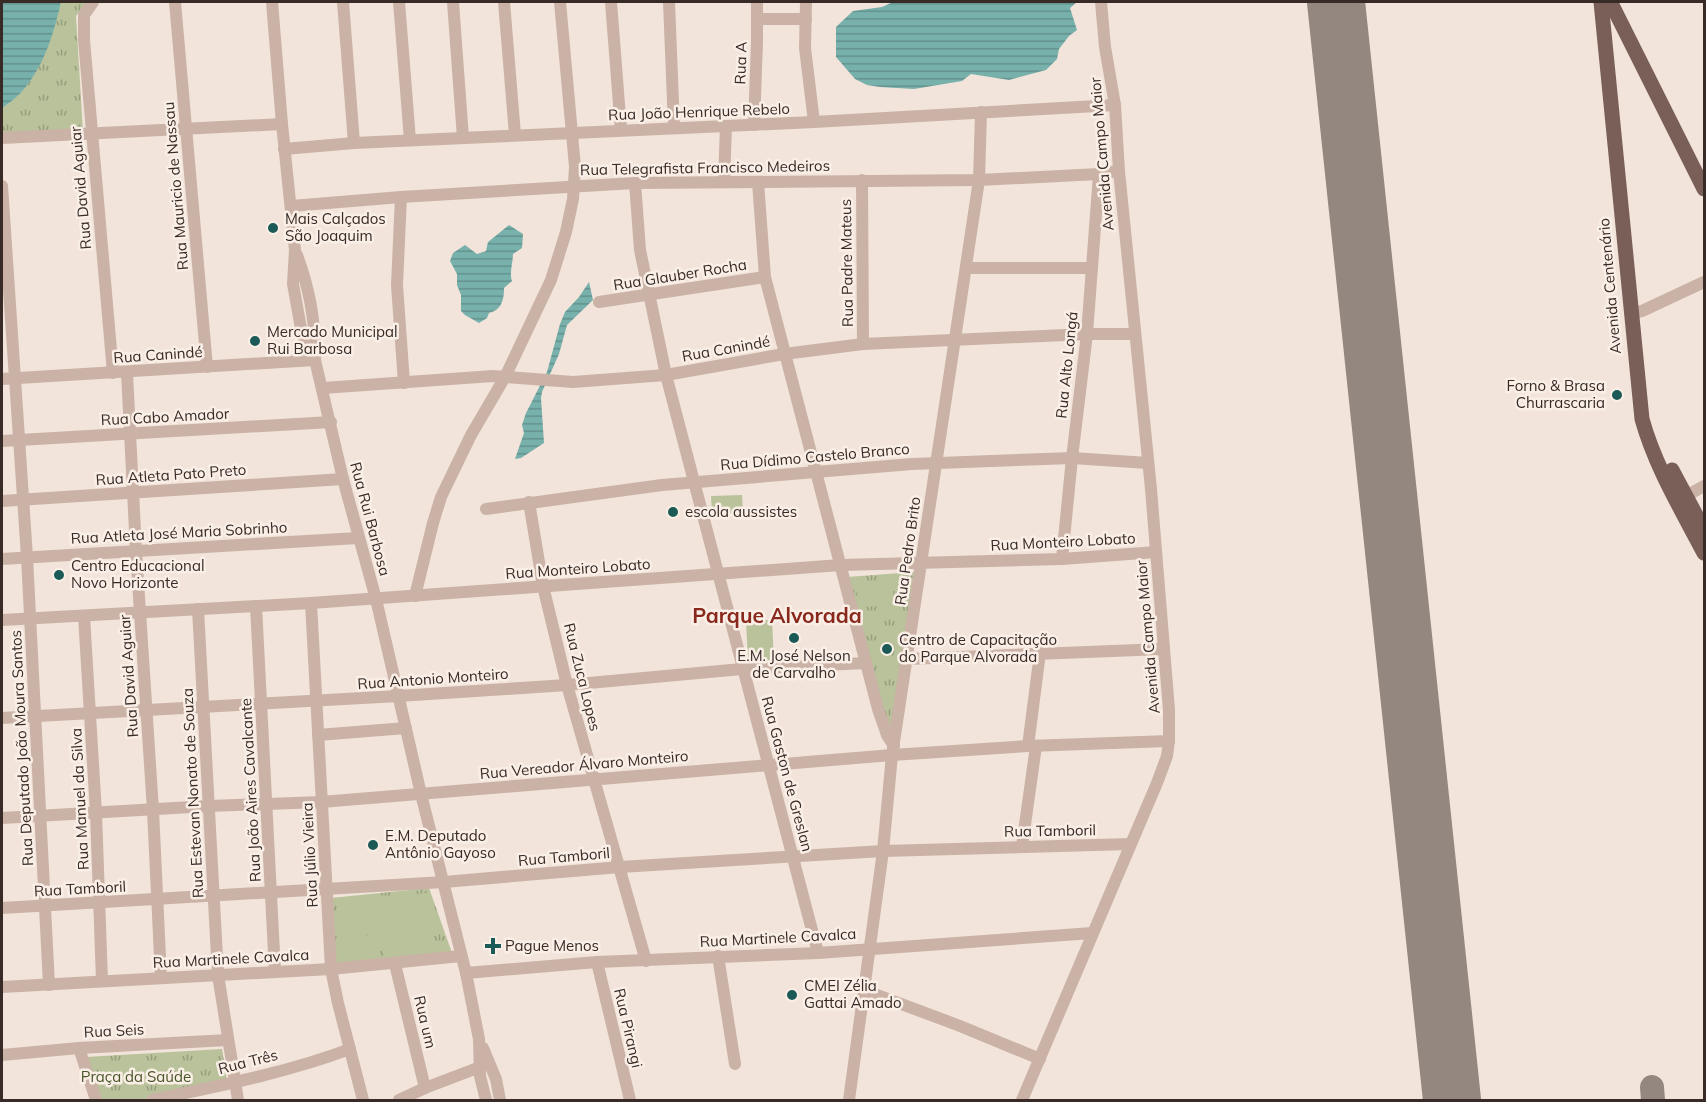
<svg xmlns="http://www.w3.org/2000/svg" width="1706" height="1102" font-family="Mulish,sans-serif">
<style>
.park{fill:url(#park-tufts)}
.garden{fill:#b9c29a}
.water{fill:url(#water-rules)}
.lines{fill:none;stroke-linecap:round;stroke-linejoin:round}
.taxiway{stroke:#948780;stroke-width:24}
.runway{stroke:#948780;stroke-width:58}
.minor{stroke:#cbb2a6;stroke-width:12}
.major{stroke:#795f57;stroke-width:15}
.poi-dot{fill:#1b5a56;stroke:#faefe7;stroke-width:2}
.labels{text-anchor:middle;stroke-width:5;stroke-linejoin:round;paint-order:stroke}
.street-label{font-size:15px;fill:#372a27;stroke:#faefe7}
.poi-label{font-size:15px;fill:#372a27;stroke:#faefe7;text-anchor:start}
.park-label{font-size:15px;fill:#4b562a;stroke:#faefe7}
.district-label{font-size:21px;font-weight:bold;fill:#89291d;stroke:#faefe7}
</style>
<defs>
<pattern id="park-tufts" width="24" height="20" patternUnits="userSpaceOnUse" patternTransform="scale(1.5)"><rect width="24" height="20" fill="#b9c29a"/><path d="M3 7l-1-3M5 7V3M7 7l1-3M15 17l-1-3M17 17v-4M19 17l1-3" fill="none" stroke="#979e7e"/></pattern>
<pattern id="water-rules" width="6" height="5" patternUnits="userSpaceOnUse" patternTransform="scale(1.5)"><rect width="6" height="5" fill="#78b1ac"/><path d="M0 2.5h6" fill="none" stroke="#63908c"/></pattern>
</defs>
<rect width="100%" height="100%" fill="#f2e4da"/>
<g class="park">
<path d="M61,2H88L76,16L83,132L2,136V108C39,85 50,41 61,2Z"/>
<path d="M914,572L891,736L847,577Z"/>
<path d="M429,888L452,953L334,963L331,898Z"/>
<path d="M222,1049L227,1081L140,1100H99L86,1057Z"/>
</g>
<g class="garden">
<path d="M742,495L743,513L712,514L711,496Z"/>
<path d="M893,586L894,606L858,607L857,587Z"/>
<path d="M772,620L774,660L748,661L746,621Z"/>
<path d="M426,893L432,953L384,958L377,898Z"/>
<path d="M375,901V925L338,927L337,903Z"/>
<path d="M377,935V959L340,960L339,936Z"/>
</g>
<g class="water">
<path d="M2,2H61C52,41 38,86 2,108Z"/>
<path d="M893,2H1077L1070,8L1077,30L1069,36L1059,49L1057,59L1046,70L1009,80L971,74L962,81L914,89L880,87L867,85L855,79L836,57V27L853,11L882,7Z"/>
<path d="M509,225L523,234L522,248L513,254C513,263 509,273 512,281L504,288C504,299 502,310 489,313L487,318L479,323L465,315L461,311V295L457,285V274L450,261L453,253L465,245L477,254L486,251L488,242Z"/>
<path d="M589,282L593,300L567,325L559,354L542,392L541,398L544,443L521,458L515,459L524,433L522,425L526,413L547,372L560,324L565,312L579,297Z"/>
</g>
<g class="lines">
<path class="taxiway" d="M1652,1087L1653,1100"/>
<path class="runway" d="M1336,2L1452,1100"/>
<g class="minor">
<path d="M93,2L84,15V40L113,373"/>
<path d="M175,2L207,367"/>
<path d="M272,2L282,124L295,250L293,284L302,334L315,360L343,479L376,599L421,794L466,973L479,1039L480,1076L486,1100"/>
<path d="M343,2L354,143"/>
<path d="M399,2L410,140"/>
<path d="M453,2L463,138"/>
<path d="M504,2L515,135"/>
<path d="M611,2L621,130"/>
<path d="M669,2L674,127"/>
<path d="M806,2L805,48L814,122"/>
<path d="M757,19H806"/>
<path d="M754,125L757,42V2"/>
<path d="M2,138L282,124"/>
<path d="M284,149L354,143L814,122L1115,105"/>
<path d="M862,180L863,344"/>
<path d="M724,182L726,126"/>
<path d="M758,182L765,277L878,709L887,735L894,746"/>
<path d="M635,183L640,250L666,375L818,953"/>
<path d="M2,186L27,557L49,985"/>
<path d="M401,197L397,285L404,383"/>
<path d="M291,206L401,197L635,183L979,180L1099,174L1119,171"/>
<path d="M966,268H1091"/>
<path d="M599,302L765,277"/>
<path d="M1631,313L1642,311L1704,282"/>
<path d="M127,373L136,551L153,810L161,978"/>
<path d="M2,379L315,360C316,323 310,290 297,255"/>
<path d="M323,388L493,376L573,382L666,375L784,354L863,344L1087,334H1134"/>
<path d="M2,441L331,422"/>
<path d="M1686,496L1704,486"/>
<path d="M2,501L343,479"/>
<path d="M529,502L543,586L567,685L646,961"/>
<path d="M486,509L662,485L912,464L1072,458L1148,463"/>
<path d="M2,559L358,538"/>
<path d="M1062,559L1072,458L1087,334L1099,174"/>
<path d="M415,596L433,523L441,497L471,435L505,377L551,280L566,232L573,199L575,167L560,2"/>
<path d="M311,603L331,969L338,1003L363,1100"/>
<path d="M256,606L275,972"/>
<path d="M198,609L218,975L238,1100"/>
<path d="M84,616L96,813L102,981"/>
<path d="M2,620L311,603L841,565L1062,559L1156,552"/>
<path d="M907,659L1164,649"/>
<path d="M2,718L399,696L567,685L742,669L866,663"/>
<path d="M318,735L406,728"/>
<path d="M1028,746L1040,653"/>
<path d="M2,818L209,806L321,802L892,755L1028,746L1169,741"/>
<path d="M1022,846L1036,746"/>
<path d="M2,908L444,882L620,867L883,851L1130,844"/>
<path d="M718,956L735,1064"/>
<path d="M597,962L630,1100"/>
<path d="M395,964L425,1088"/>
<path d="M466,973L597,962L818,953L1092,933"/>
<path d="M2,987L331,969L461,956"/>
<path d="M864,990L960,1026L1040,1059"/>
<path d="M79,1048L96,1100"/>
<path d="M483,1048L496,1079L500,1100"/>
<path d="M2,1055L79,1048L228,1040"/>
<path d="M152,1100C218,1086 286,1073 350,1049"/>
<path d="M399,1100L425,1088L480,1067"/>
<path d="M849,1100L883,851L892,755L979,180L981,112"/>
<path d="M1022,1100L1157,783L1167,756L1169,741V710L1151,489L1119,171L1115,105L1105,47L1101,2"/>
</g>
<g class="major">
<path d="M1601,2L1642,419C1655,466 1681,509 1704,553"/>
<path d="M1612,5L1704,189"/>
<path d="M1672,470L1704,530"/>
</g>
</g>
<g class="poi-dot">
<circle cx="273" cy="228" r="6"/>
<circle cx="255" cy="341" r="6"/>
<circle cx="1617" cy="395" r="6"/>
<circle cx="673" cy="512" r="6"/>
<circle cx="59" cy="575" r="6"/>
<circle cx="794" cy="638" r="6"/>
<circle cx="887" cy="649" r="6"/>
<circle cx="373" cy="845" r="6"/>
<path d="M490 937h6v6h6v6h-6v6h-6v-6h-6v-6h6z"/>
<circle cx="792" cy="995" r="6"/>
</g>
<g class="labels">
<g class="street-label">
<text transform="translate(741 63) rotate(-88)" y="5">Rua A</text>
<text transform="translate(699 112) rotate(-2)" y="5">Rua João Henrique Rebelo</text>
<text transform="translate(1102 154) rotate(-95)" y="5">Avenida Campo Maior</text>
<text transform="translate(705 168) rotate(-1)" y="5">Rua Telegrafista Francisco Medeiros</text>
<text transform="translate(176 186) rotate(-95)" y="5">Rua Mauricio de Nassau</text>
<text transform="translate(81 188) rotate(-95)" y="5">Rua David Aguiar</text>
<text transform="translate(847 263) rotate(-91)" y="5">Rua Padre Mateus</text>
<text transform="translate(680 275) rotate(-9)" y="5">Rua Glauber Rocha</text>
<text transform="translate(1610 286) rotate(-95)" y="5">Avenida Centenário</text>
<text transform="translate(726 349) rotate(-10)" y="5">Rua Canindé</text>
<text transform="translate(158 355) rotate(-4)" y="5">Rua Canindé</text>
<text transform="translate(1067 365) rotate(-84)" y="5">Rua Alto Longá</text>
<text transform="translate(165 417) rotate(-3)" y="5">Rua Cabo Amador</text>
<text transform="translate(815 457) rotate(-5)" y="5">Rua Dídimo Castelo Branco</text>
<text transform="translate(171 475) rotate(-4)" y="5">Rua Atleta Pato Preto</text>
<text transform="translate(370 519) rotate(75)" y="5">Rua Rui Barbosa</text>
<text transform="translate(179 533) rotate(-3)" y="5">Rua Atleta José Maria Sobrinho</text>
<text transform="translate(1063 542) rotate(-3)" y="5">Rua Monteiro Lobato</text>
<text transform="translate(908 551) rotate(-82)" y="5">Rua Pedro Brito</text>
<text transform="translate(578 569) rotate(-4)" y="5">Rua Monteiro Lobato</text>
<text transform="translate(1148 637) rotate(-95)" y="5">Avenida Campo Maior</text>
<text transform="translate(129 676) rotate(-94)" y="5">Rua David Aguiar</text>
<text transform="translate(582 677) rotate(76)" y="5">Rua Zuca Lopes</text>
<text transform="translate(433 679) rotate(-4)" y="5">Rua Antonio Monteiro</text>
<text transform="translate(22 748) rotate(-93)" y="5">Rua Deputado João Moura Santos</text>
<text transform="translate(584 765) rotate(-5)" y="5">Rua Vereador Álvaro Monteiro</text>
<text transform="translate(787 774) rotate(75)" y="5">Rua Gaston de Greslan</text>
<text transform="translate(251 790) rotate(-93)" y="5">Rua João Aires Cavalcante</text>
<text transform="translate(193 793) rotate(-93)" y="5">Rua Estevan Nonato de Souza</text>
<text transform="translate(80 799) rotate(-93)" y="5">Rua Manuel da Silva</text>
<text transform="translate(1050 831) rotate(-1)" y="5">Rua Tamboril</text>
<text transform="translate(310 855) rotate(-93)" y="5">Rua Júlio Vieira</text>
<text transform="translate(564 857) rotate(-5)" y="5">Rua Tamboril</text>
<text transform="translate(80 889) rotate(-3)" y="5">Rua Tamboril</text>
<text transform="translate(778 938) rotate(-3)" y="5">Rua Martinele Cavalca</text>
<text transform="translate(231 959) rotate(-3)" y="5">Rua Martinele Cavalca</text>
<text transform="translate(425 1022) rotate(77)" y="5">Rua um</text>
<text transform="translate(628 1028) rotate(77)" y="5">Rua Pirangi</text>
<text transform="translate(114 1031) rotate(-3)" y="5">Rua Seis</text>
<text transform="translate(248 1062) rotate(-14)" y="5">Rua Três</text>
</g>
<g class="poi-label">
<text x="285" y="224">Mais Calçados<tspan x="285" dy="17">São Joaquim</tspan></text>
<text x="267" y="337">Mercado Municipal<tspan x="267" dy="17">Rui Barbosa</tspan></text>
<text x="1605" y="391" text-anchor="end">Forno &amp; Brasa<tspan x="1605" dy="17">Churrascaria</tspan></text>
<text x="685" y="517">escola aussistes</text>
<text x="71" y="571">Centro Educacional<tspan x="71" dy="17">Novo Horizonte</tspan></text>
<text x="899" y="645">Centro de Capacitação<tspan x="899" dy="17">do Parque Alvorada</tspan></text>
<text x="794" y="661" text-anchor="middle">E.M. José Nelson<tspan x="794" dy="17">de Carvalho</tspan></text>
<text x="385" y="841">E.M. Deputado<tspan x="385" dy="17">Antônio Gayoso</tspan></text>
<text x="505" y="951">Pague Menos</text>
<text x="804" y="991">CMEI Zélia<tspan x="804" dy="17">Gattai Amado</tspan></text>
</g>
<g class="park-label">
<text x="136" y="1082">Praça da Saúde</text>
</g>
<g class="district-label">
<text x="777" y="623">Parque Alvorada</text>
</g>
</g>
<rect width="1706" height="1102" fill="none" stroke="#372a27" stroke-width="6"/>
</svg>
